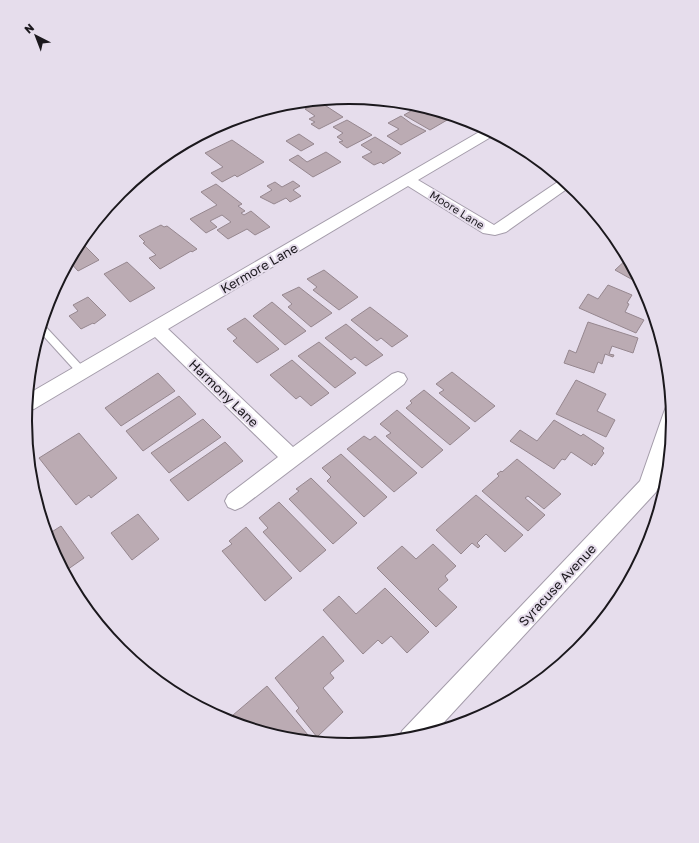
<svg xmlns="http://www.w3.org/2000/svg" width="699" height="843" font-family="'Golos Text',sans-serif">
<style>
.building{fill:#bbabb3;stroke:#96878f}
.lines{fill:none;stroke-linecap:round;stroke-linejoin:round}
.lane-casing{stroke:#a49caa;stroke-width:2}
.street-casing{stroke:#a49caa;stroke-width:2}
.lane{fill:#fff;fill-rule:evenodd}
.street{fill:#fff;fill-rule:evenodd}
.labels{text-anchor:middle;stroke-width:4;stroke-linejoin:round;paint-order:stroke}
.far-street-label{font-size:11px;fill:#1b181d;stroke:#e6ddec}
.street-label{font-size:13px;fill:#1b181d;stroke:#e6ddec}
.rim{fill:none;stroke:#1b181d;stroke-width:2}
</style>
<rect width="100%" height="100%" fill="#e6ddec"/>
<g class="building">
<path d="M320,102L343,117L319,129L311,124L315,122L309,119L315,116L305,109Z"/>
<path d="M416,108L428,115L436,110L454,116L430,130L404,115Z"/>
<path d="M401,116L412,124L426,131L401,145L387,136L399,129L388,123Z"/>
<path d="M347,120L372,135L347,148L339,142L343,141L337,137L343,133L333,127Z"/>
<path d="M299,134L314,144L301,151L286,141Z"/>
<path d="M375,137L401,153L383,164L381,162L374,165L362,157L372,152L361,145Z"/>
<path d="M232,140L264,162L237,177L235,175L222,182L211,173L223,167L205,153Z"/>
<path d="M326,152L341,162L313,177L289,160L298,155L307,162Z"/>
<path d="M293,181L300,186L293,190L301,196L290,202L286,198L274,204L260,197L272,190L267,186L275,182L282,187Z"/>
<path d="M216,184L242,204L238,206L245,211L241,213L244,215L251,211L270,227L255,235L247,229L228,239L217,230L231,222L222,215L210,221L217,227L206,233L190,219L217,205L201,192Z"/>
<path d="M161,225L164,227L167,226L197,249L192,252L191,251L160,269L149,258L156,255L143,243L145,242L139,236Z"/>
<path d="M80,241L99,260L78,271L69,261Z"/>
<path d="M628,258L641,282L640,284L615,270Z"/>
<path d="M127,262L155,288L130,302L104,274Z"/>
<path d="M324,270L358,297L339,310L313,290L317,287L307,279Z"/>
<path d="M608,285L632,295L627,303L629,304L625,312L644,320L636,333L579,308L588,294L598,299Z"/>
<path d="M299,287L332,313L311,327L288,307L292,304L282,295Z"/>
<path d="M88,297L106,315L94,324L93,323L81,329L69,316L78,311L73,305Z"/>
<path d="M272,302L306,331L285,345L253,316Z"/>
<path d="M370,307L408,336L392,347L381,338L377,341L351,320Z"/>
<path d="M245,318L279,349L257,363L233,341L237,338L227,329Z"/>
<path d="M588,322L638,338L633,353L612,346L609,354L614,355L613,357L605,354L602,364L598,362L594,373L564,363L569,350L576,353Z"/>
<path d="M346,324L383,355L366,366L355,357L351,360L325,338Z"/>
<path d="M319,342L356,373L335,388L298,356Z"/>
<path d="M292,360L329,393L311,406L300,396L296,399L270,375Z"/>
<path d="M452,372L495,406L475,422L439,393L444,390L436,384Z"/>
<path d="M158,373L175,391L121,426L105,408Z"/>
<path d="M576,380L606,394L597,411L615,420L606,437L556,414Z"/>
<path d="M424,390L470,428L450,445L406,408L412,403L410,401Z"/>
<path d="M179,396L196,414L143,451L126,431Z"/>
<path d="M397,410L443,450L422,468L386,436L391,433L380,424Z"/>
<path d="M203,419L221,437L169,473L151,453Z"/>
<path d="M554,420L581,436L583,434L604,448L602,451L604,453L595,465L593,463L592,466L571,452L565,460L562,459L554,469L510,441L520,430L537,441Z"/>
<path d="M79,433L117,478L91,498L89,495L76,505L39,458Z"/>
<path d="M364,436L370,440L375,436L417,473L394,492L347,449Z"/>
<path d="M225,442L243,461L188,501L170,480Z"/>
<path d="M341,454L387,497L364,517L327,481L331,477L322,468Z"/>
<path d="M517,459L561,494L544,509L528,496L525,498L545,515L528,531L482,491L499,476L497,474L501,471L502,472Z"/>
<path d="M311,478L357,523L333,544L289,499L299,491L296,489Z"/>
<path d="M476,495L523,535L505,552L486,534L477,543L480,546L478,548L472,543L461,554L436,530Z"/>
<path d="M279,502L326,550L300,572L263,532L268,528L259,518Z"/>
<path d="M138,514L159,539L132,560L111,533Z"/>
<path d="M61,526L84,558L64,572L50,545L48,540L49,539L47,535Z"/>
<path d="M246,527L292,578L265,601L222,551L232,544L229,541Z"/>
<path d="M433,544L456,566L445,576L448,580L438,589L457,607L436,627L377,568L402,546L416,559Z"/>
<path d="M385,588L429,632L407,653L391,636L382,644L378,640L363,654L323,610L339,596L356,614Z"/>
<path d="M323,636L344,661L330,673L334,678L323,688L343,712L317,737L296,711L299,708L275,678Z"/>
<path d="M267,686L313,741L312,742L286,740L226,721Z"/>
</g>
<g class="lines">
<defs>
<path id="lane" d="M42,324L44,325L85,369L87,372L85,375H79L39,331Z"/>
<g id="street">
<path d="M486,128L496,134L418,180L494,225L562,179L571,186L506,232L495,235L483,233L408,186L168,329L293,447L392,374L398,372L404,374L407,379L404,384L242,507L235,510L228,507L225,501L228,495L278,457L155,337L34,409L26,411L28,394Z"/>
<path d="M672,405C675,435 669,465 656,492L434,733L413,740L399,741L402,731L640,481L664,412L666,407Z"/>
</g>
</defs>
<use href="#lane" class="lane-casing"/>
<use href="#street" class="street-casing"/>
<use href="#lane" class="lane"/>
<use href="#street" class="street"/>
</g>
<g class="labels">
<g class="far-street-label">
<text transform="translate(457 210) rotate(32)" y="4">Moore Lane</text>
</g>
<g class="street-label">
<text transform="translate(259 268) rotate(-30)" y="5">Kermore Lane</text>
<text transform="translate(224 393) rotate(44)" y="5">Harmony Lane</text>
<text transform="translate(557 585) rotate(-47)" y="5">Syracuse Avenue</text>
</g>
</g>
<path d="M0 0H699V843H0ZM32 421a317 317 0 1 1 634 0a317 317 0 1 1-634 0Z" fill="#e6ddec" fill-rule="evenodd"/>
<path class="rim" d="M32 421a317 317 0 1 1 634 0a317 317 0 1 1-634 0Z"/>
<g transform="translate(36 36) rotate(318)" stroke="#e6ddec" stroke-width="3" paint-order="stroke">
<path d="M0-3L7 15L0 10L-7 15Z" fill="#1b181d"/>
<text y="-6" font-size="11" font-weight="bold" text-anchor="middle" fill="#1b181d">N</text>
</g>
</svg>
